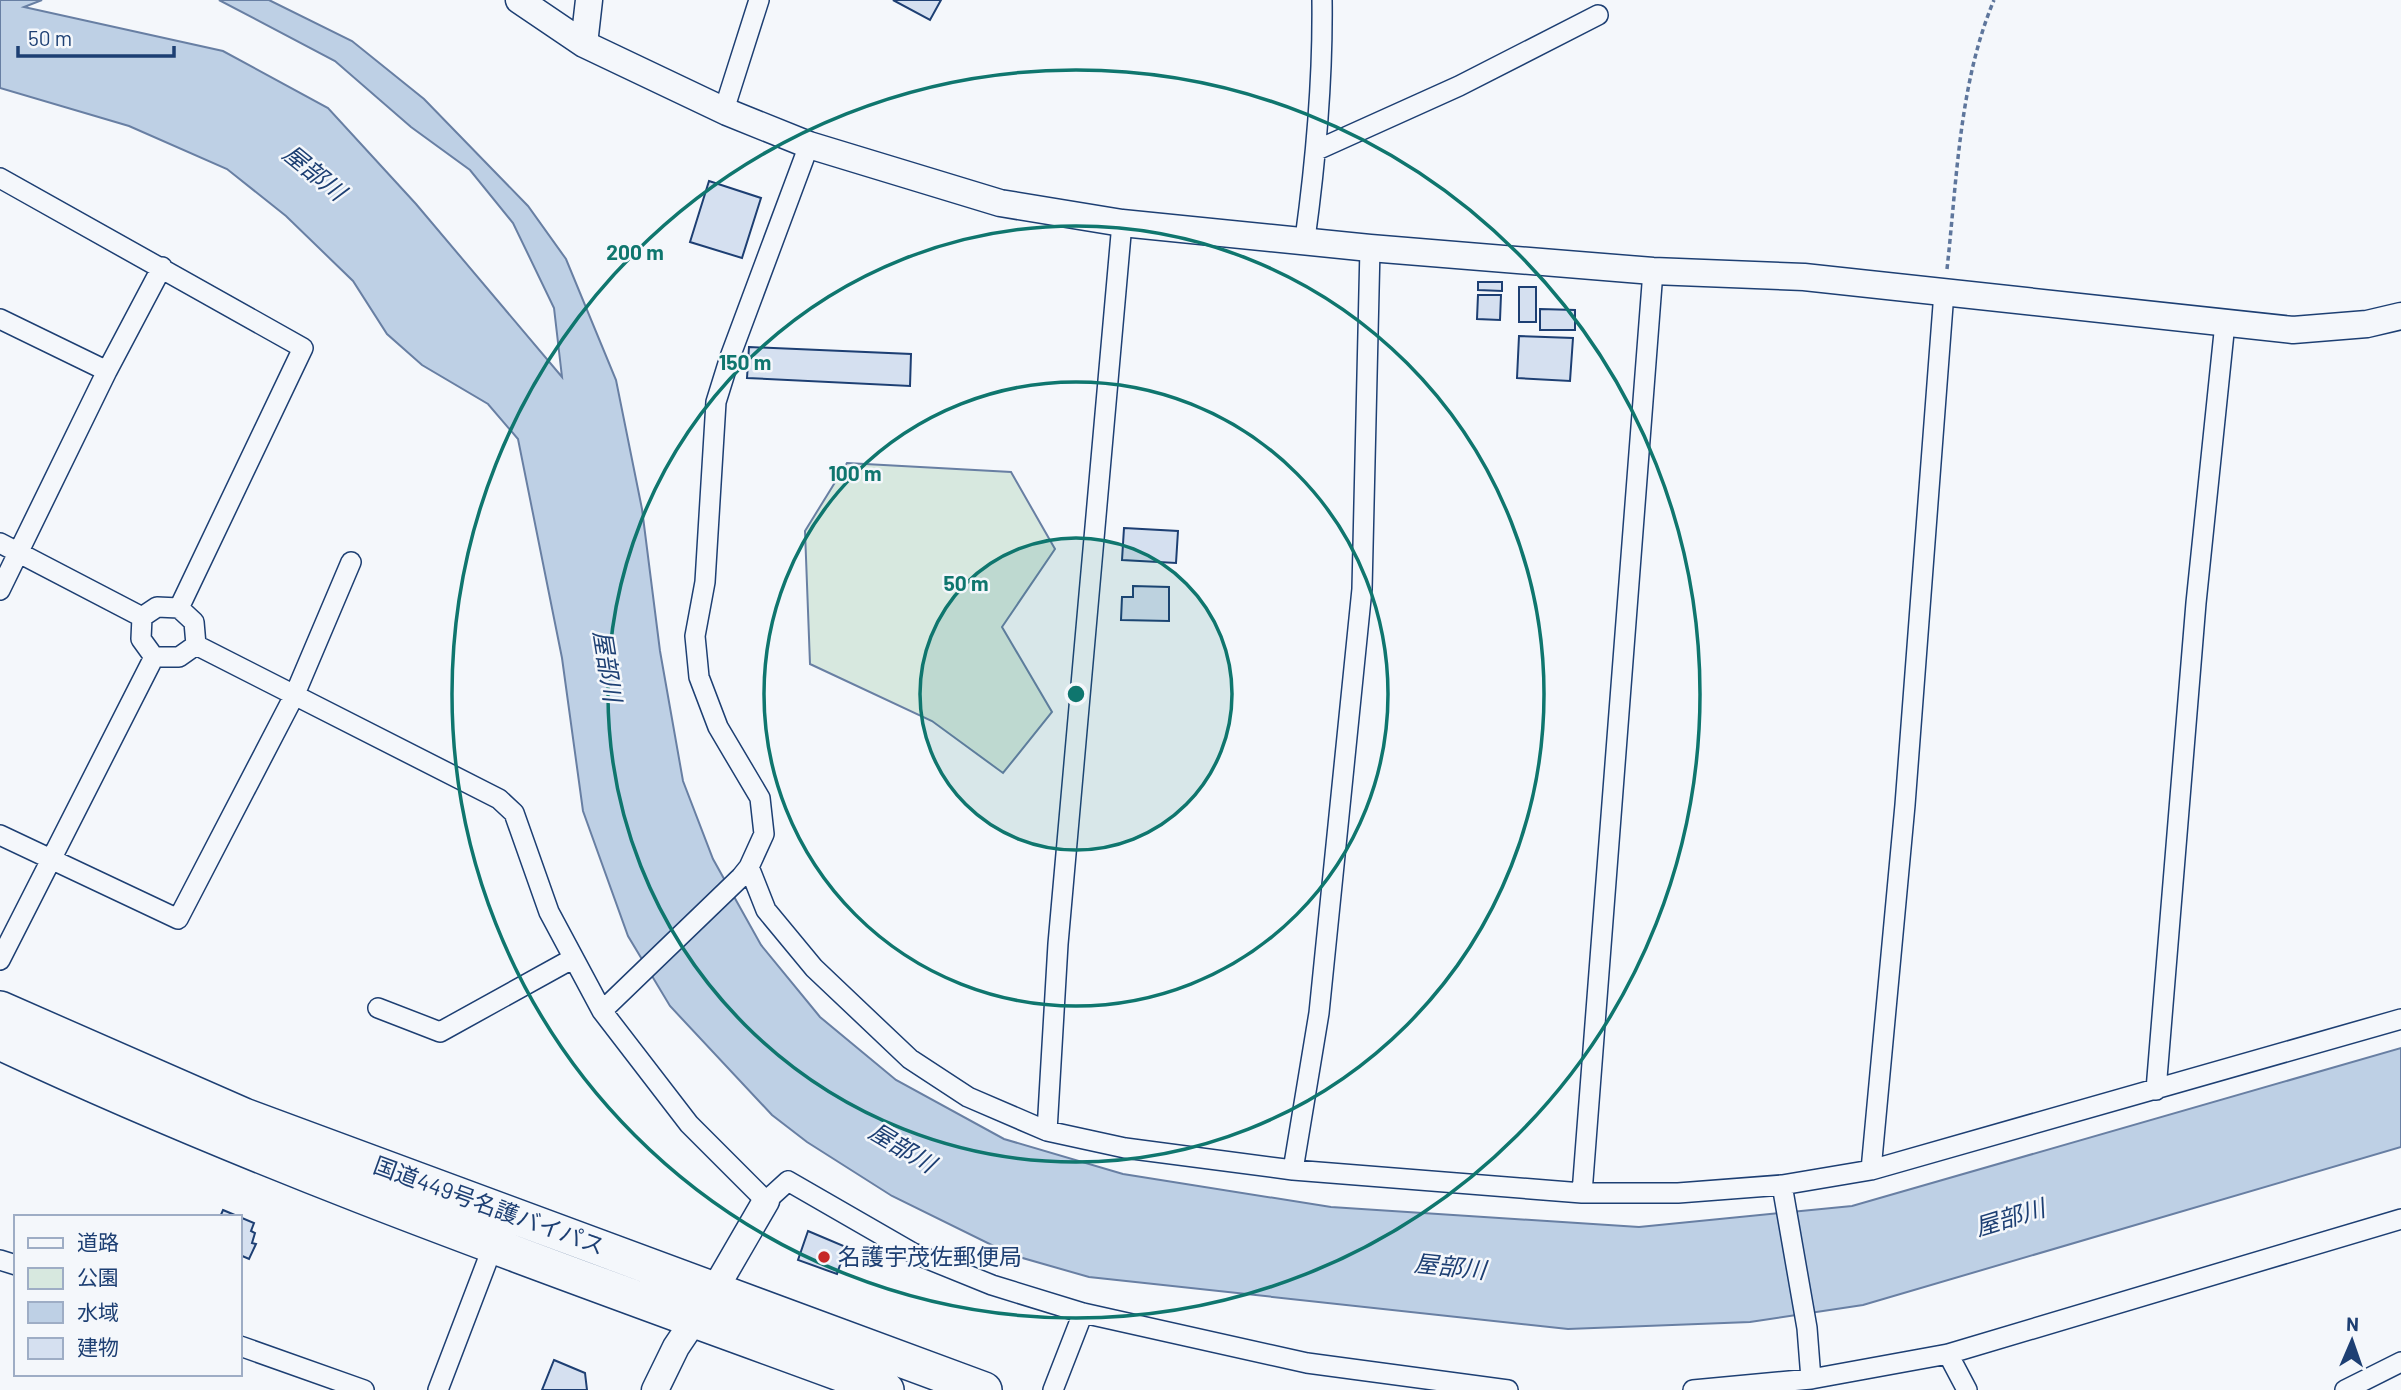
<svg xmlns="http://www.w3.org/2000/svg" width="2401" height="1390" font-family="Barlow,'Noto Sans JP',sans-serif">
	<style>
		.green { fill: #d7e8df; stroke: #687fa3; stroke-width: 2 }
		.water { fill: #bed0e5; stroke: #687fa3; stroke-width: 2 }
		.building { fill: #d5e0f0; stroke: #1d3f73; stroke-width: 2 }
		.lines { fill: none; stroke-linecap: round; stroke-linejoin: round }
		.street-casing { stroke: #1d3f73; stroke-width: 22 }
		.secondary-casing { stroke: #1d3f73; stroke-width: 29 }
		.highway-casing { stroke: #1d3f73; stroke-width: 38 }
		.path { stroke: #5e769c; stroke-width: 3.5; stroke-dasharray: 5 3.5; stroke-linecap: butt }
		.street { stroke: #f4f7fb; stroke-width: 19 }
		.secondary { stroke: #f4f7fb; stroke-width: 26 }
		.highway { stroke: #f4f7fb; stroke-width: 35 }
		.ring { fill: none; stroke: #0f766e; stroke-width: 3.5 }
		.poi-dot { fill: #c62828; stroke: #f4f7fb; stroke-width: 2.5 }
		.labels { text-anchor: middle; stroke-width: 5; stroke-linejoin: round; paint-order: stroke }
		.street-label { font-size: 23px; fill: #1d3f73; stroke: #f4f7fb }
		.poi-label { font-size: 23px; fill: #1d3f73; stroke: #f4f7fb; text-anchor: start }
		.water-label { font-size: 24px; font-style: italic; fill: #1d3f73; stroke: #f4f7fb }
		.centre { fill: #0f766e; stroke: #f4f7fb; stroke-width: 3.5 }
		.ring-label { font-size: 21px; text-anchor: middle; font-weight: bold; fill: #0f766e; stroke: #f4f7fb; stroke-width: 5; stroke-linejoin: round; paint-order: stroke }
	</style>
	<rect width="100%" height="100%" fill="#f4f7fb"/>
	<path class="green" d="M847,463L1011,472L1055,549L1002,627L1052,712L1003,773L932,721L810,664L805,531Z"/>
	<path class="water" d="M0,0H42L24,7L223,51L328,108L416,204L562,377L554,308L513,223L470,170L411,127L335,61L219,0H269L352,41L424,99L528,206L566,259L616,380L642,509L660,651L683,781L713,859L761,945L820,1017L896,1080L1004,1139L1123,1174L1331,1207L1639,1227L1852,1206L2401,1048V1147L1863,1305L1750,1322L1568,1329L1089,1277L1012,1255L892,1196L807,1142L772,1115L670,1006L628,936L583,811L562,658L518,439L488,404L422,365L387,334L353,281L286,216L227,169L129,126L0,88Z"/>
	<path class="building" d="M893,0H941L930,20Z
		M709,181L761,198L742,258L690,242Z
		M1478,282H1502V291L1478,290Z
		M1519,287H1536V322H1519Z
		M1478,295H1501L1500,320L1477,319Z
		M1540,309L1575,310V330H1540Z
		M1519,336L1573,338L1570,381L1517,378Z
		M749,347L911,354L910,386L747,378Z
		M1124,528L1178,531L1176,563L1122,560Z
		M1133,586L1169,587V621L1121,620L1122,597H1133Z
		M223,1210L254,1223L251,1231L255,1233L252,1243L256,1244L249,1259L240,1255V1217H220Z
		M808,1231L846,1247L837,1274L798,1260Z
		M554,1360L585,1373L587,1390H542Z"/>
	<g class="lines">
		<g class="street-casing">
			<path id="street" d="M724,110L759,0
				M1317,150L1459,86L1598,15
				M0,178L303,348L179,608
				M1305,239C1316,159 1323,81 1322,0
				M0,319L107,371
				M0,543L142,617
				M0,590L107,371L162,267
				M157,607L179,608L194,622L196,645L179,657H154L141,639L142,617Z
				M196,645L499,799L514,813L549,912L602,1011L689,1124L766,1201L788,1181L913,1253L992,1285L1083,1313L1307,1363L1508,1390
				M0,835L178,919L295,694L351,562
				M749,867L766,910L814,968L910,1059L968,1097L1047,1131L1125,1148L1293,1170L1582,1193H1678L1782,1185L1871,1170L2401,1019
				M0,960L154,657
				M378,1008L440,1032L572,959
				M602,1011L741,877L749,867L764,834L760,798L718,727L699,677L695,636L705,582L716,402L730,357L809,145
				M2156,1090L2196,603L2225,323
				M1047,1131L1058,944L1122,223
				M1293,1170L1319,1013L1362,589L1370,248
				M1871,1170L1905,805L1944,292
				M1782,1185L1807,1328L1811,1379
				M1582,1193L1653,271
				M0,1260L16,1265
				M240,1346L364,1390
				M1948,1354L1967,1390
				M438,1390L493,1246
				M1053,1390L1083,1313
				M1693,1390L1811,1379L1948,1354L2401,1219
				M2345,1390L2401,1362"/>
		</g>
		<g class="secondary-casing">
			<path id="secondary" d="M519,0L584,44L727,112L809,145L1000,203L1122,223L1370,248L1653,271L1804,277L2293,330L2367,324L2401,316
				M584,44L589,0
				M655,1390L676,1347L715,1289L766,1201"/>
		</g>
		<g class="highway-casing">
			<path id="highway" d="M0,1009L244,1116L984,1390
				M0,1042C288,1177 588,1280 886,1390"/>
		</g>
		<path class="path" d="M1947,269C1957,180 1959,83 1994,0"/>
		<use href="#street" class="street"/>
		<use href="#secondary" class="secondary"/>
		<use href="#highway" class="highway"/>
	</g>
	<circle cx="1076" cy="694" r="156" fill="#0f766e" fill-opacity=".12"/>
	<g class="ring">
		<circle cx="1076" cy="694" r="156"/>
		<circle cx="1076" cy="694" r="312"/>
		<circle cx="1076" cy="694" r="468"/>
		<circle cx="1076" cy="694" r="624"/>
	</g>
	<circle class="poi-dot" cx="824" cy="1257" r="7"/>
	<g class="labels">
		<g class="street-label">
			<text transform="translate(489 1206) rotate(20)" y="8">国道449号名護バイパス</text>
		</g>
		<g class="poi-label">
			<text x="838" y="1265">名護宇茂佐郵便局</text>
		</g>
		<g class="water-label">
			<text transform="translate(314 173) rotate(39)" y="8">屋部川</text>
			<text transform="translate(607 666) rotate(81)" y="8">屋部川</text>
			<text transform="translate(902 1148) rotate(31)" y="8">屋部川</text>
			<text transform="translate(2010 1218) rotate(-17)" y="8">屋部川</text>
			<text transform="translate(1450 1267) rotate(6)" y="8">屋部川</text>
		</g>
	</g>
	<circle cx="1076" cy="694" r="10" class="centre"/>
	<g class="ring-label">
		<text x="635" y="260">200 m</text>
		<text x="745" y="370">150 m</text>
		<text x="855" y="481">100 m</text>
		<text x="966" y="591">50 m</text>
	</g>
	<rect x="14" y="1215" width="228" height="161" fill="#f4f7fb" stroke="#9eadc5" stroke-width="2"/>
	<rect x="28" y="1238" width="35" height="10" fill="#f4f7fb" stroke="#9eadc5" stroke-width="2"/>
	<text x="77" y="1250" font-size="21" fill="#1d3f73">道路</text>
	<rect x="28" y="1268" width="35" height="21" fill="#d7e8df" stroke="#9eadc5" stroke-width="2"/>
	<text x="77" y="1285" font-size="21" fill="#1d3f73">公園</text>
	<rect x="28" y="1302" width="35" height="21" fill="#bed0e5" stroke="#9eadc5" stroke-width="2"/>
	<text x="77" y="1320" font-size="21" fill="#1d3f73">水域</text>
	<rect x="28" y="1338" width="35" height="21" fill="#d5e0f0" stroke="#9eadc5" stroke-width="2"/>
	<text x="77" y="1355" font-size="21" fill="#1d3f73">建物</text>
	<g transform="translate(2352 1341) rotate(2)" stroke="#f4f7fb" stroke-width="5" paint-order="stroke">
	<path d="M0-5L12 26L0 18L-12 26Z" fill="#1d3f73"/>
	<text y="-10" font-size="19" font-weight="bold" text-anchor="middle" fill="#1d3f73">N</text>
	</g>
	<path d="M18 46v10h156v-10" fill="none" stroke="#1d3f73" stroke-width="3.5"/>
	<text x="28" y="46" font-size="21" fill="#1d3f73" stroke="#f4f7fb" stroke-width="5" paint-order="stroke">50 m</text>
</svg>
